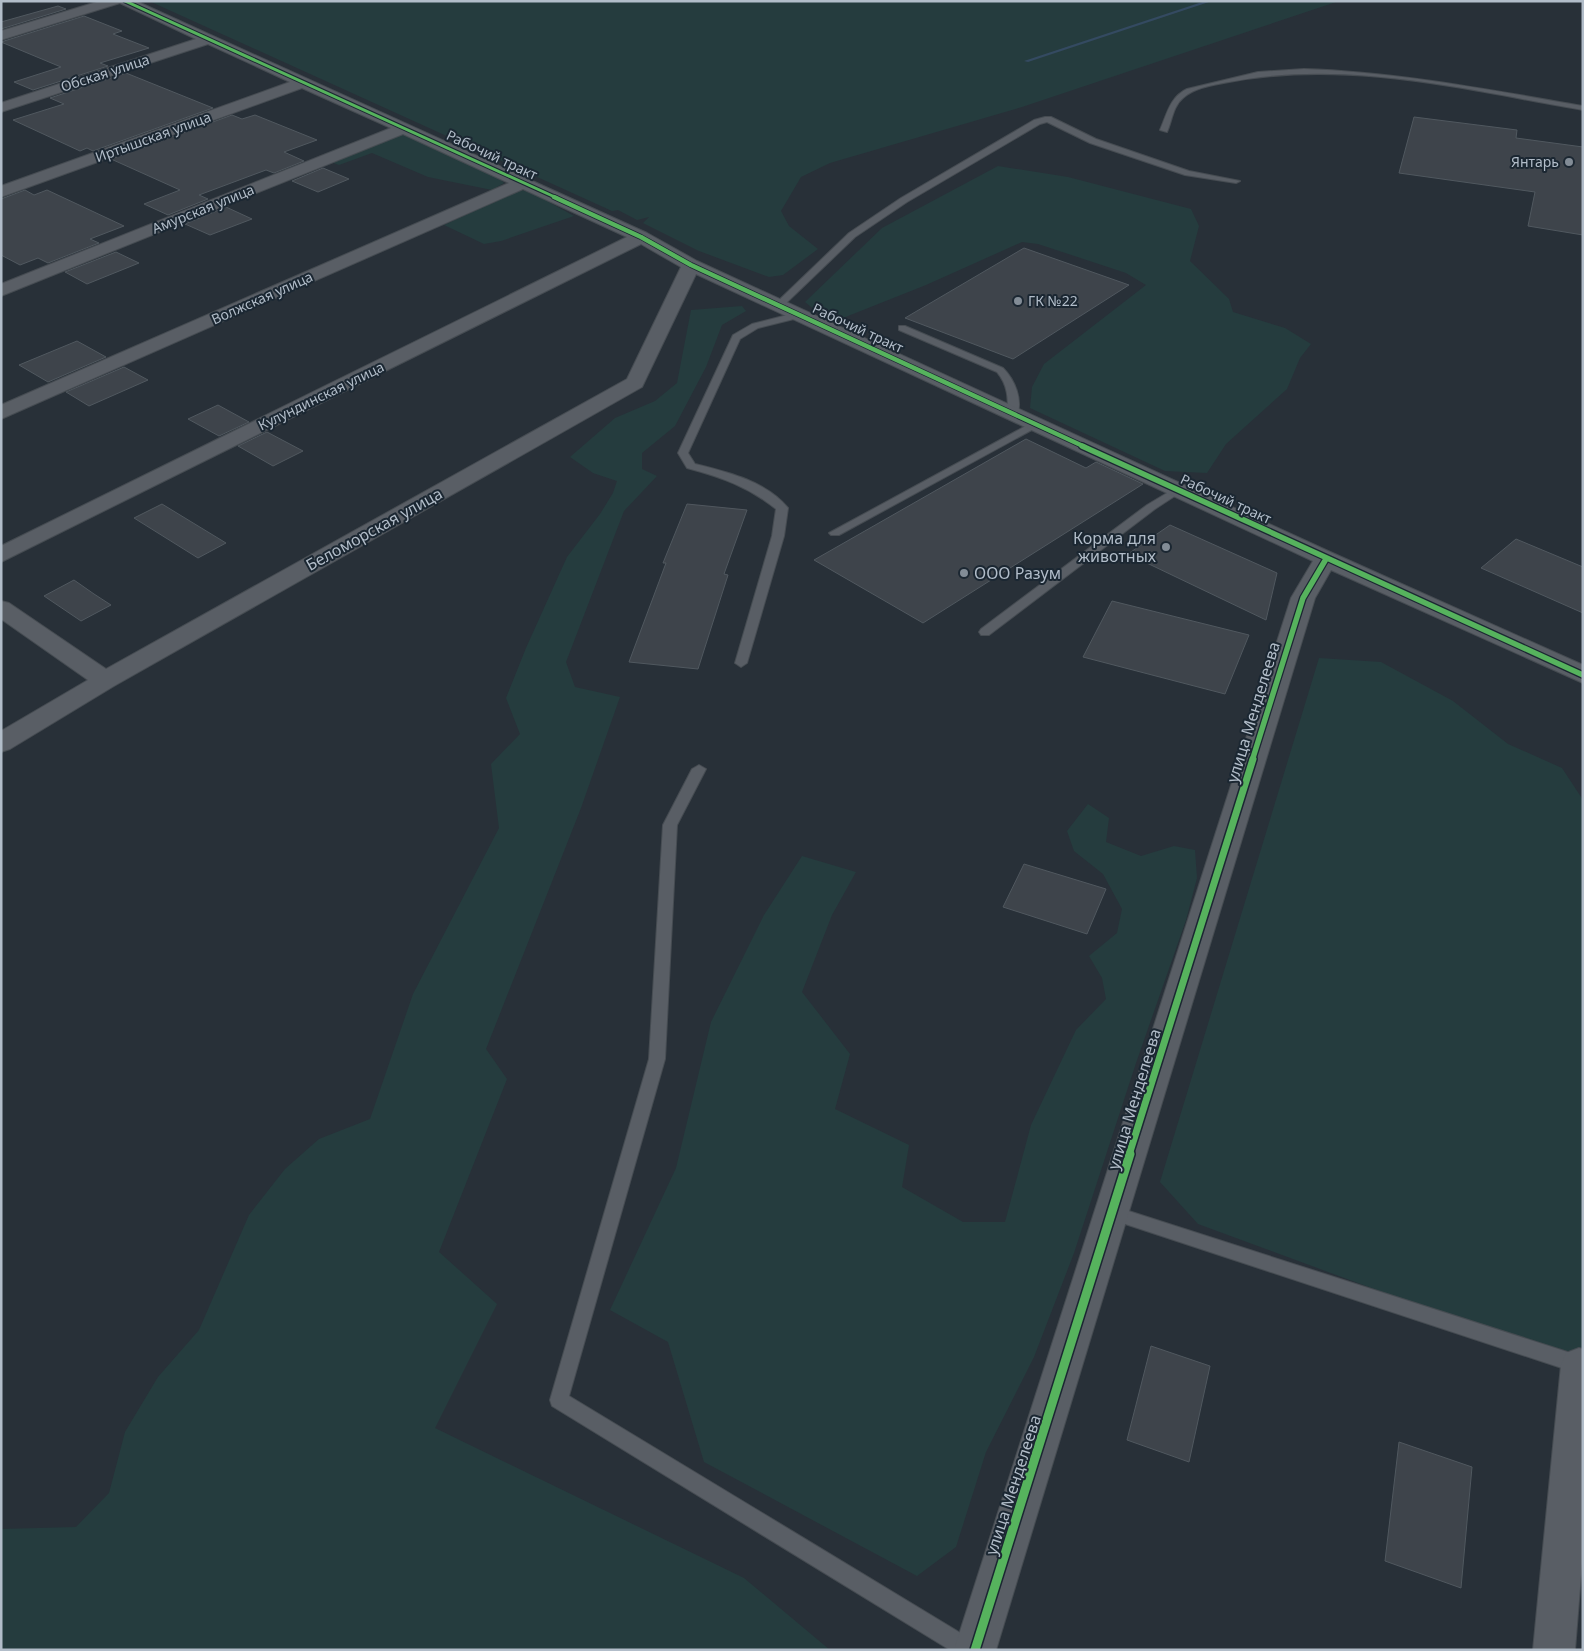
<svg xmlns="http://www.w3.org/2000/svg" width="1584" height="1651" font-family="'Noto Sans',sans-serif">
	<style>
		.green { fill: #253c3e }
		.lines { fill: none; stroke-linecap: round; stroke-linejoin: round }
		.stream { fill: #344a61; fill-rule: evenodd }
		.building { fill: #3e444b; stroke: #50585f }
		.lane-casing { stroke: #464c52; stroke-width: 2 }
		.street-casing { stroke: #464c52; stroke-width: 2 }
		.lane { fill: #595e65; fill-rule: evenodd }
		.street { fill: #595e65; fill-rule: evenodd }
		.cycleway-far4-casing { stroke: #1b2732; stroke-width: 5 }
		.cycleway-far3-casing { stroke: #1b2732; stroke-width: 6 }
		.cycleway-far2-casing { stroke: #1b2732; stroke-width: 8 }
		.cycleway-far1-casing { stroke: #1b2732; stroke-width: 10 }
		.cycleway-casing { stroke: #1b2732; stroke-width: 12 }
		.cycleway-far4 { stroke: #56b35d; stroke-width: 3 }
		.cycleway-far3 { stroke: #56b35d; stroke-width: 4.5 }
		.cycleway-far2 { stroke: #56b35d; stroke-width: 5.5 }
		.cycleway-far1 { stroke: #56b35d; stroke-width: 7 }
		.cycleway { stroke: #56b35d; stroke-width: 9 }
		.poi-dot { fill: #828c96; stroke: #1b2732; stroke-width: 2 }
		.labels { text-anchor: middle; stroke-width: 4; stroke-linejoin: round; paint-order: stroke }
		.far-street-label { font-size: 14px; fill: #b2bdc9; stroke: #1b2732 }
		.far-poi-label { font-size: 14px; fill: #b2bdc9; stroke: #1b2732; text-anchor: end }
		.street-label { font-size: 16px; fill: #b2bdc9; stroke: #1b2732 }
		.poi-label { font-size: 16px; fill: #b2bdc9; stroke: #1b2732; text-anchor: end }
	</style>
	<rect width="100%" height="100%" fill="#283038"/>
	<path class="green" d="M149,1H1339L1022,107L830,163L801,177L781,211L789,226L818,249L783,275L769,277L699,251L643,223L649,217L637,220L618,210L612,211Z
		M401,134H406L499,178L504,183L492,190L428,177L372,153L339,165L331,162Z
		M998,166L1068,177L1191,209L1199,226L1190,261L1229,299L1233,312L1285,328L1311,344L1300,358L1287,389L1226,444L1207,473L1165,471L1030,408L1032,387L1044,364L1146,285L1126,273L1038,244L1022,242L926,285L838,320H827L805,302L882,228Z
		M519,190L531,192L574,216L501,241L484,244L444,225Z
		M742,306L746,311L722,325L706,367L675,426L642,453V469L657,476L624,511L566,662L575,687L620,697L581,808L486,1049L507,1079L439,1252L497,1304L435,1428L744,1578L830,1650H1V1529L76,1527L109,1493L125,1432L158,1377L199,1330L249,1215L285,1169L319,1139L370,1119L413,994L499,828L491,764L520,734L506,698L526,648L567,557L600,514L613,493L617,481L593,473L570,457L615,418L655,401L677,383L691,310Z
		M1319,658L1381,662L1453,701L1508,744L1562,768L1583,800V1366L1198,1224L1160,1182Z
		M1088,804L1109,818L1106,842L1141,856L1174,846L1195,850L1197,878L1186,920L1136,1063L1074,1253L1034,1357L986,1452L956,1547L917,1576L704,1462L668,1342L610,1310L676,1168L711,1022L764,915L802,856L856,872L832,915L802,992L850,1054L835,1109L909,1145L902,1187L963,1222H1005L1031,1125L1076,1030L1106,999L1102,978L1089,956L1117,933L1122,909L1103,874L1074,851L1067,831Z"/>
	<g class="lines">
		<path class="stream" d="M1205,1H1212L1028,62L1024,61Z"/>
	</g>
	<path class="building" d="M58,6L66,9L1,29V22Z
		M84,16L122,31L113,34L149,48L100,63L108,66L33,90L14,82L61,67L1,42Z
		M126,73L213,108L93,151L87,148L80,151L13,120L64,104L50,98Z
		M232,115L242,119L255,115L317,140L284,152L304,161L274,173L266,170L199,195L208,199L168,215L144,204L180,190L111,159Z
		M1414,117L1517,130L1516,138L1583,147V235L1528,226L1535,192L1399,173Z
		M323,168L349,179L318,192L292,181Z
		M25,190L34,195L47,190L124,226L90,239L99,243L48,263L38,258L20,265L1,255V199Z
		M226,207L252,219L210,235L185,224Z
		M1024,248L1129,285L1013,359L905,318Z
		M116,252L139,263L87,284L65,272Z
		M77,341L106,357L48,382L19,365Z
		M124,367L148,380L89,406L66,392Z
		M218,405L249,422L219,436L188,419Z
		M267,432L303,451L273,466L238,446Z
		M1026,439L1086,468L1096,462L1143,484L923,623L814,560Z
		M162,504L226,543L198,558L134,518Z
		M687,504L747,510L724,574L728,575L698,669L629,662L666,563H663Z
		M1170,525L1277,573L1266,620L1128,554Z
		M1516,539L1583,567V613L1481,568Z
		M74,580L94,594L111,605L81,621L44,596Z
		M1112,601L1249,635L1225,694L1083,657Z
		M1024,864L1106,889L1087,934L1003,907Z
		M1151,1346L1210,1366L1189,1462L1127,1440Z
		M1399,1442L1472,1467L1461,1588L1385,1561Z"/>
	<g class="lines">
		<g class="lane-casing">
			<path id="lane" d="M1304,69C1398,72 1490,90 1583,106V110C1467,90 1347,59 1229,82C1214,85 1195,87 1183,98C1173,106 1172,121 1167,132L1160,130C1167,114 1170,97 1187,89L1258,72Z
				M1045,117H1051L1096,139L1189,171L1240,181L1236,183L1185,175L1090,143L1047,122L1040,124L907,202L855,237L782,307H776V303L849,233L901,198L1034,120Z
				M799,312L804,315L802,317L758,328L740,339L688,453L695,464C727,472 766,481 788,508L784,536L747,663L741,667L735,663L772,536L776,509C749,487 721,477 687,468L678,453L733,335L752,324Z
				M899,326H905L1003,368C1015,380 1023,400 1017,416H1009L1008,414C1008,398 1008,385 997,372L899,330Z
				M1035,421L1039,422V426L839,535H831L829,533Z
				M1177,487L1181,488V492L1155,509L989,635H981L979,632L981,629L1147,505Z
				M699,765L706,769L677,825L665,1059L569,1396L977,1643L980,1650H950L552,1406L550,1400L649,1059L663,825L692,769Z
				M1113,1206L1580,1356L1583,1357V1373L1580,1374L1107,1218L1104,1213L1107,1208Z"/>
		</g>
		<g class="street-casing">
			<path id="street" d="M100,1H136L647,233L697,261L1328,551L1583,665V683L1331,570L1315,598L996,1650H954L1291,598L1313,561L696,274L642,387L114,686L10,749L1,752V731L88,680L1,619V601L9,603L106,669L627,379L681,267L641,244L1,562V546L627,237L523,189L1,419V405L509,183L403,134L1,296V284L391,128L302,88L1,197V186L290,82L208,44L1,112V103L196,39L120,3L1,40V31Z
				M1579,1348L1583,1349V1550L1575,1650H1533L1561,1365L1566,1353Z"/>
		</g>
		<use href="#lane" class="lane"/>
		<use href="#street" class="street"/>
		<g class="cycleway-far4-casing">
			<path id="cycleway-far4" d="M125,1L557,198"/>
		</g>
		<g class="cycleway-far3-casing">
			<path id="cycleway-far3" d="M554,197L641,237L691,265L1085,447"/>
		</g>
		<g class="cycleway-far2-casing">
			<path id="cycleway-far2" d="M1082,446L1583,675
				M1252,761L1303,598L1326,559"/>
		</g>
		<g class="cycleway-far1-casing">
			<path id="cycleway-far1" d="M1129,1155L1253,759"/>
		</g>
		<g class="cycleway-casing">
			<path id="cycleway" d="M975,1650L1130,1154"/>
		</g>
		<use href="#cycleway-far4" class="cycleway-far4"/>
		<use href="#cycleway-far3" class="cycleway-far3"/>
		<use href="#cycleway-far2" class="cycleway-far2"/>
		<use href="#cycleway-far1" class="cycleway-far1"/>
		<use href="#cycleway" class="cycleway"/>
	</g>
	<g class="poi-dot">
		<circle cx="1569" cy="162" r="5"/>
		<circle cx="1018" cy="301" r="5"/>
		<circle cx="1166" cy="547" r="5"/>
		<circle cx="964" cy="573" r="5"/>
	</g>
	<g class="labels">
		<g class="far-street-label">
			<text transform="translate(105 73) rotate(-18)" y="5">Обская улица</text>
			<text transform="translate(153 137) rotate(-20)" y="5">Иртышская улица</text>
			<text transform="translate(492 155) rotate(25)" y="5">Рабочий тракт</text>
			<text transform="translate(203 209) rotate(-22)" y="5">Амурская улица</text>
			<text transform="translate(262 298) rotate(-24)" y="5">Волжская улица</text>
			<text transform="translate(858 328) rotate(25)" y="5">Рабочий тракт</text>
			<text transform="translate(321 396) rotate(-26)" y="5">Кулундинская улица</text>
			<text transform="translate(1226 499) rotate(25)" y="5">Рабочий тракт</text>
		</g>
		<g class="far-poi-label">
			<text x="1559" y="167">Янтарь</text>
			<text x="1028" y="306" text-anchor="start">ГК №22</text>
		</g>
		<g class="street-label">
			<text transform="translate(374 529) rotate(-29)" y="6">Беломорская улица</text>
			<text transform="translate(1253 712) rotate(-73)" y="6">улица Менделеева</text>
			<text transform="translate(1134 1099) rotate(-73)" y="6">улица Менделеева</text>
			<text transform="translate(1013 1485) rotate(-72)" y="6">улица Менделеева</text>
		</g>
		<g class="poi-label">
			<text x="1156" y="544">Корма для<tspan x="1156" dy="18">животных</tspan></text>
			<text x="974" y="579" text-anchor="start">ООО Разум</text>
		</g>
	</g>
	<rect width="1584" height="1651" fill="none" stroke="#b2bdc9" stroke-width="5"/>
</svg>
